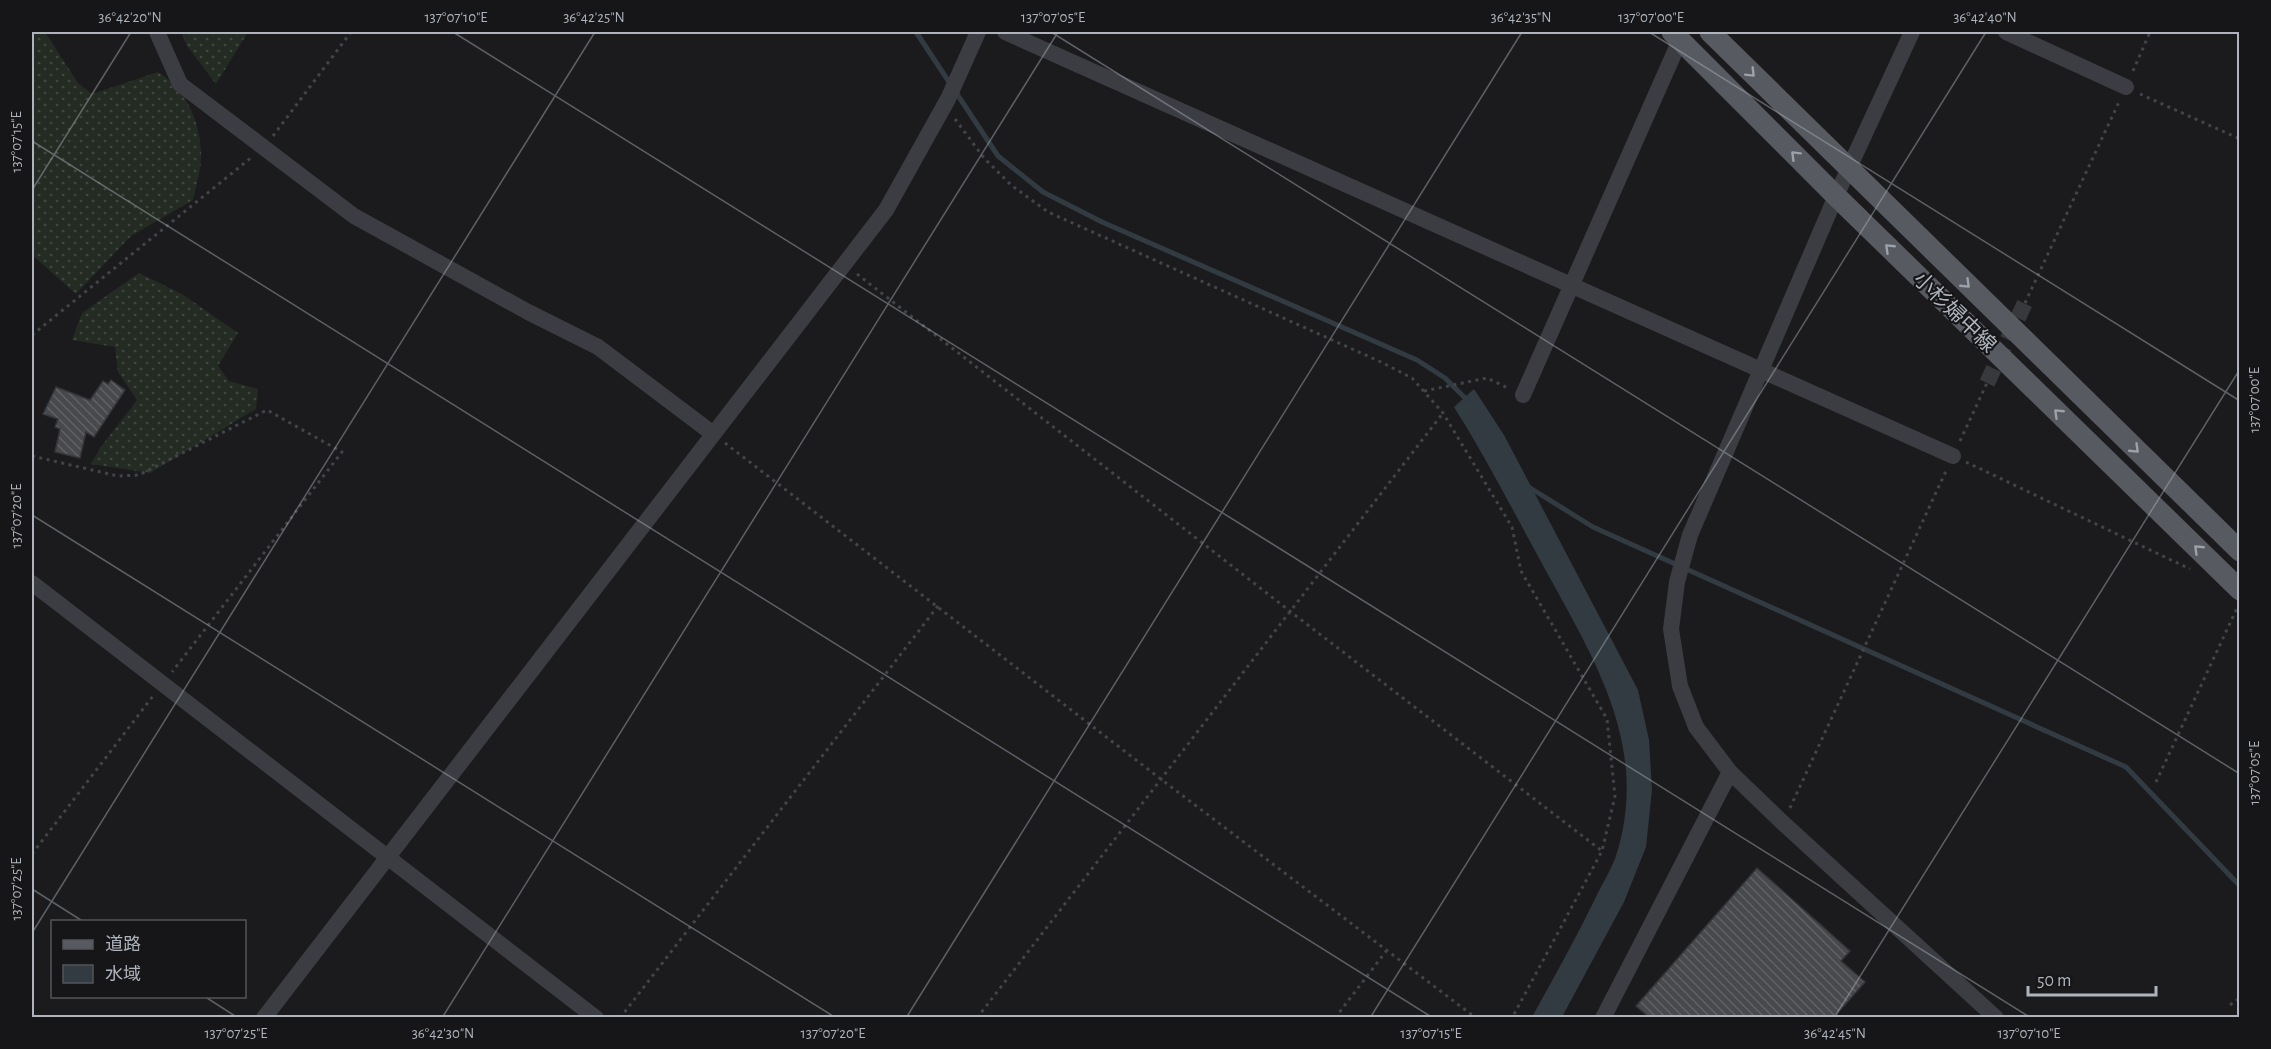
<svg xmlns="http://www.w3.org/2000/svg" width="2271" height="1049" font-family="'Alegreya Sans','Noto Sans JP',sans-serif">
	<style>
		.grass { fill: url(#grass-dots) }
		.water { fill: #313b41 }
		.lines { fill: none; stroke-linecap: round; stroke-linejoin: round }
		.stream { stroke: #313b41; stroke-width: 5 }
		.building { fill: url(#building-back-hatch); stroke: #353539; stroke-width: 1.5 }
		.minor-tunnel { stroke: #38393d; stroke-width: 16; stroke-dasharray: 16 8; stroke-linecap: butt }
		.path { stroke: #424449; stroke-width: 3; stroke-dasharray: 3 4.5; stroke-linecap: butt }
		.minor { stroke: #3c3d42; stroke-width: 16 }
		.major { stroke: #585a61; stroke-width: 21 }
		.oneway { stroke: #9da1aa }
		.ticks { fill: none; stroke: #aeb3bc; stroke-width: 1.5; stroke-opacity: 0.45 }
		.labels { text-anchor: middle; stroke-width: 4.5; stroke-linejoin: round; paint-order: stroke }
		.street-label { font-size: 21px; fill: #aeb3bc; stroke: #161618 }
		.neatline { fill: none; stroke: #aeb3bc; stroke-width: 2 }
		.ticks-label { font-size: 15px; text-anchor: middle; fill: #aeb3bc }
	</style>
	<defs>
		<pattern id="grass-dots" width="8" height="8" patternUnits="userSpaceOnUse" patternTransform="scale(1.5)"><rect width="8" height="8" fill="#232b23"/><path d="M2 2h.1M6 6h.1" fill="none" stroke="#404741" stroke-width="1.8" stroke-linecap="round"/></pattern>
		<pattern id="building-back-hatch" width="6" height="6" patternUnits="userSpaceOnUse" patternTransform="scale(1.5)"><rect width="6" height="6" fill="#48494d"/><path d="M-1 5l2 2M0 0l6 6M5-1l2 2" fill="none" stroke="#606165"/></pattern>
	</defs>
	<rect width="100%" height="100%" fill="#1b1b1d"/>
	<path class="grass" d="M32,32H45L78,83L92,94L158,72C186,90 200,120 201,153C202,168 196,185 193,200L131,236L76,294L32,255Z
		M181,32H248L216,84L187,46Z
		M139,273L182,294L238,333L218,366L229,381L258,389L256,409L150,473L91,464L100,448L137,400L118,372L115,347L72,340L82,313Z"/>
	<path class="water" d="M1474,389L1504,435L1638,690L1649,740L1652,790L1646,847L1624,902L1562,1017H1532C1554,977 1576,938 1596,897C1602,884 1611,870 1616,856C1652,743 1590,653 1539,558C1511,507 1485,456 1454,407Z"/>
	<g class="lines">
		<path class="stream" d="M916,32L998,156L1043,192L1102,222L1417,360L1445,378L1468,401
			M1527,486L1593,527L2126,767L2240,886"/>
	</g>
	<path class="building" d="M111,380L125,390L94,437L86,432L80,458L55,452L60,429L55,427L58,419L43,414L56,387L90,400L103,381L108,384Z
		M1757,868L1850,951L1841,961L1865,982L1834,1017H1649L1636,1006Z"/>
	<g class="lines">
		<path class="minor-tunnel" d="M1987,383L2025,303"/>
		<path class="path" d="M2133,71L2150,32
			M2140,94L2240,139
			M955,119L984,158L1011,185L1048,212L1381,362L1412,378L1443,413L1512,527L1521,571L1607,719L1615,796L1602,851L1512,1018
			M273,136L351,32
			M857,274L1291,612L1602,851
			M2025,303L2119,102
			M32,335L252,157
			M1424,391L1487,378L1508,388
			M1960,441L1987,383
			M725,443L1162,780L1476,1018
			M32,456L118,476L139,475L267,410L342,452L172,672
			M1966,462L2190,569
			M2156,782L2238,606
			M1790,808L1946,471
			M32,854L153,696
			M2230,1005L2240,998
			M620,1018L938,606
			M977,1018L1443,413
			M1335,1018L1387,950"/>
		<path class="minor" d="M157,32L180,84L354,216L528,312L598,347L712,433
			M1005,32L1953,456
			M1912,32L1836,196L1690,535L1677,582L1671,629L1680,686L1696,727L1730,772L1783,823L1996,1018
			M2006,32L2126,87
			M1523,395L1680,40
			M32,583L596,1018
			M264,1018L886,210L948,99L978,32
			M1603,1018L1730,772"/>
		<path class="major" d="M1672,32L1836,196L2240,590
			M1710,32L2240,551"/>
	</g>
	<defs><path id="oneway-chevron" d="M-2-3.5L2.5 0L-2 3.5" fill="none" stroke-width="1.6" stroke-linecap="round" stroke-linejoin="round" transform="scale(1.5)"/></defs>
	<g class="oneway">
		<use href="#oneway-chevron" transform="translate(1751 73) rotate(45)"/>
		<use href="#oneway-chevron" transform="translate(1795 155) rotate(-135)"/>
		<use href="#oneway-chevron" transform="translate(1889 248) rotate(-136)"/>
		<use href="#oneway-chevron" transform="translate(1966 284) rotate(44)"/>
		<use href="#oneway-chevron" transform="translate(2058 413) rotate(-136)"/>
		<use href="#oneway-chevron" transform="translate(2135 449) rotate(44)"/>
		<use href="#oneway-chevron" transform="translate(2198 549) rotate(-136)"/>
	</g>
	<path class="ticks" d="M453,32L2031,1018M1051,32L2240,774M1649,32L2240,401M32,141L1433,1018M32,190L131,32M32,515L836,1018M32,889L84,922M32,933L595,32M204,996L238,1018M442,1018L1058,32M906,1018L1522,32M1370,1018L1986,32M1834,1018L2240,369"/>
	<g class="labels">
		<g class="street-label">
			<text transform="translate(1955 312) rotate(44)" y="7">小杉婦中線</text>
		</g>
	</g>
	<rect width="2271" height="1049" fill="none" stroke="#161618" stroke-width="66"/>
	<rect x="51" y="920" width="195" height="78" fill="#161618" stroke="#53555a" stroke-width="1.5"/>
	<rect x="63" y="940" width="30" height="9" fill="#585a61" stroke="#53555a" stroke-width="1.5"/>
	<text x="105" y="950" font-size="18" fill="#aeb3bc">道路</text>
	<rect x="63" y="965" width="30" height="18" fill="#313b41" stroke="#53555a" stroke-width="1.5"/>
	<text x="105" y="980" font-size="18" fill="#aeb3bc">水域</text>
	<path d="M2028 986v9h128v-9" fill="none" stroke="#aeb3bc" stroke-width="3"/>
	<text x="2037" y="986" font-size="18" fill="#aeb3bc" stroke="#161618" stroke-width="4.5" paint-order="stroke">50 m</text>
	<rect x="33" y="33" width="2205" height="983" class="neatline"/>
	<g class="ticks-label">
		<text x="130" y="22">36°42'20"N</text>
		<text x="456" y="22">137°07'10"E</text>
		<text x="594" y="22">36°42'25"N</text>
		<text x="1053" y="22">137°07'05"E</text>
		<text x="1521" y="22">36°42'35"N</text>
		<text x="1651" y="22">137°07'00"E</text>
		<text x="1985" y="22">36°42'40"N</text>
		<text transform="translate(16 142) rotate(-90)" y="5">137°07'15"E</text>
		<text transform="translate(2254 400) rotate(-90)" y="5">137°07'00"E</text>
		<text transform="translate(16 516) rotate(-90)" y="5">137°07'20"E</text>
		<text transform="translate(2254 773) rotate(-90)" y="5">137°07'05"E</text>
		<text transform="translate(16 889) rotate(-90)" y="5">137°07'25"E</text>
		<text x="236" y="1038">137°07'25"E</text>
		<text x="443" y="1038">36°42'30"N</text>
		<text x="833" y="1038">137°07'20"E</text>
		<text x="1431" y="1038">137°07'15"E</text>
		<text x="1835" y="1038">36°42'45"N</text>
		<text x="2029" y="1038">137°07'10"E</text>
	</g>
</svg>
